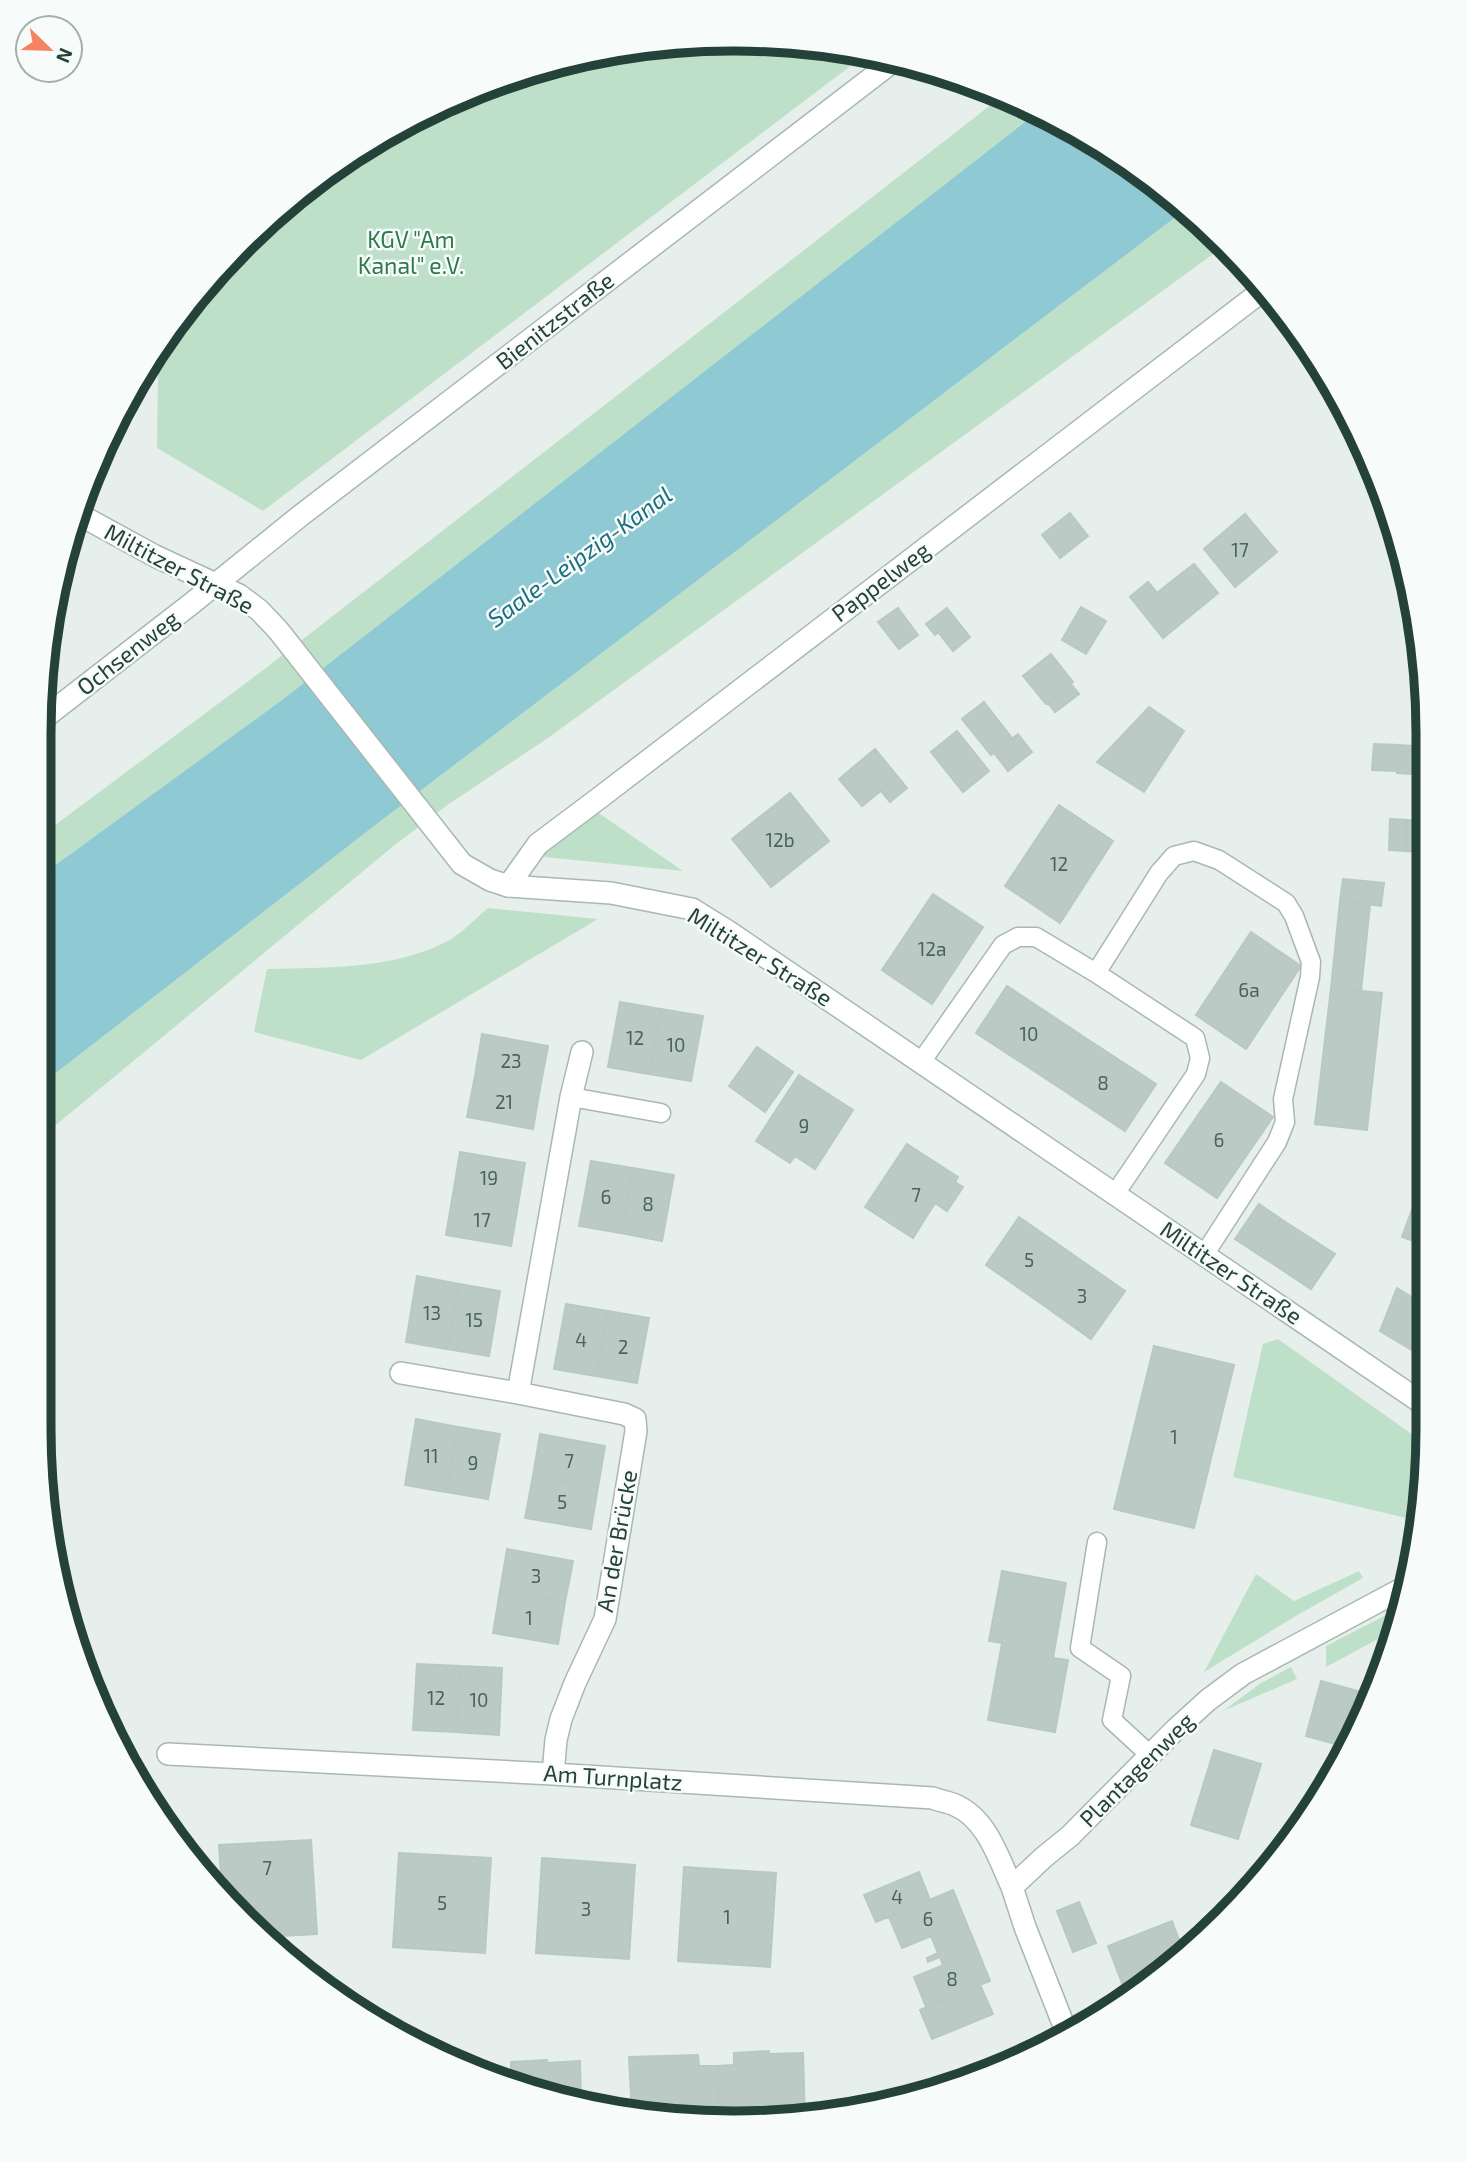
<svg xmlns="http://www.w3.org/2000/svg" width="1467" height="2162" font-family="'Exo 2',sans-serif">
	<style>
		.green { fill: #bfe0c8 }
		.water { fill: #8ec9d4 }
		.building { fill: #bbcac4; stroke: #b8c9c2; stroke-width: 2 }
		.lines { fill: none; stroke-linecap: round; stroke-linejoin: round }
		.service-casing { stroke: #a8b8b2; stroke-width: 21 }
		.minor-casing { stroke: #a8b8b2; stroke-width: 24 }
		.tertiary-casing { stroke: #a8b8b2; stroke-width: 24 }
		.service { stroke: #fff; stroke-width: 18 }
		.minor { stroke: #fff; stroke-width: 21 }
		.tertiary { stroke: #fff; stroke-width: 21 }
		.labels { text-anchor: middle; stroke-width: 5; stroke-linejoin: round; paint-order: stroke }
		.number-label { font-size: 19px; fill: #4a645c }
		.park-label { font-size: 23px; fill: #2d7a4b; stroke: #f7fbf9 }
		.street-label { font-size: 23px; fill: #24423a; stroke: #f7fbf9 }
		.water-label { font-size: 24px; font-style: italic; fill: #1c6f80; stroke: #f7fbf9 }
		.rim { fill: none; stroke: #24423a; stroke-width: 9 }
	</style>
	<rect width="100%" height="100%" fill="#e6efeb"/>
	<path class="green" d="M734,39L869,52L263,511L157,448L158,368L147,367L182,311L242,242L348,155L468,91L598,52Z
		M1005,94L1038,112L282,700L39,877V837L262,671Z
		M1185,210L1227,244L548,738L449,804L396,844L39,1139V1086L378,823Z
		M595,809L600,814L683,871L545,857L546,849Z
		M488,908L598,919L361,1060L254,1032L267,969C328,967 390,970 446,942C461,934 475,919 488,908Z
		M1278,1339L1427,1445L1419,1521L1233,1477L1263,1344Z
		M1359,1571L1363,1578L1294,1617L1204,1672L1256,1574L1294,1601Z
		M1390,1613L1389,1633L1326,1667V1646Z
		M1291,1667L1297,1679L1223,1711L1261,1683Z"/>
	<path class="water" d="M1038,112L1120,156L1185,210L378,823L39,1086V877L282,700Z"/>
	<path class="building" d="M1070,513L1088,536L1060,558L1042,535Z
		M1245,514L1277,552L1235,587L1204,549Z
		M1194,564L1218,593L1196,611L1172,581Z
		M1172,581L1196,611L1163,638L1130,597L1148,582L1157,593Z
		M1081,607L1106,621L1086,654L1062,640Z
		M898,608L918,635L899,649L878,622Z
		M947,608L970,637L953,651L938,632L935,635L926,624Z
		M1051,654L1073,682L1046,704L1023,676Z
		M1071,684L1079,694L1055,712L1048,703Z
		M984,702L1012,738L991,755L962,719Z
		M1149,707L1184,731L1144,792L1097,762Z
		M957,731L989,771L963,792L931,752Z
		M1018,734L1032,752L1008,771L994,753Z
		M1374,744L1398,745L1397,771L1372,770Z
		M1398,745L1428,747V775L1397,773Z
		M875,749L898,777L862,806L839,779Z
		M898,777L907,788L890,802L881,791Z
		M790,793L829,841L771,887L732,839Z
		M1059,805L1113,841L1060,923L1005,886Z
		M1390,819L1407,820L1406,851L1389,850Z
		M1407,820L1428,821V852L1406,851Z
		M1343,879L1384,883L1381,906L1340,901Z
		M933,894L983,927L932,1004L882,970Z
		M1340,901L1370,905L1361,991L1331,988Z
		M1251,932L1301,966L1246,1049L1196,1015Z
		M1007,986L1081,1035L1051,1082L976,1033Z
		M1331,988L1382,993L1367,1130L1315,1124Z
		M620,1002L661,1009L649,1074L608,1067Z
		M661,1009L703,1016L691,1081L649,1074Z
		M482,1034L548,1046L540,1088L475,1076Z
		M1081,1035L1156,1084L1125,1131L1051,1082Z
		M757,1047L793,1072L765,1112L729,1086Z
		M799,1075L853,1110L815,1169L795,1156L790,1163L756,1141Z
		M475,1076L540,1088L533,1129L467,1117Z
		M1221,1082L1273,1117L1217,1198L1165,1163Z
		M907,1144L958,1177L955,1182L963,1187L947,1211L935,1203L913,1238L865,1207Z
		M460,1152L525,1163L518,1205L453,1194Z
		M591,1161L633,1168L621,1233L579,1226Z
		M633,1168L674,1175L662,1241L621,1233Z
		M1421,1185L1428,1188V1246L1402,1237Z
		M453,1194L518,1205L511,1246L446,1235Z
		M1259,1204L1281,1219L1258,1254L1235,1239Z
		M1019,1217L1072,1254L1039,1302L986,1265Z
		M1281,1219L1335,1254L1311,1289L1258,1254Z
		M1072,1254L1125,1291L1091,1339L1039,1302Z
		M417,1276L459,1284L447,1349L406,1342Z
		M459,1284L500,1291L489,1356L447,1349Z
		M1397,1288L1428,1307V1353L1425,1358L1380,1331Z
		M566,1304L608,1311L596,1376L554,1369Z
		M608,1311L649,1318L637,1383L596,1376Z
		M1154,1346L1234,1365L1194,1528L1114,1509Z
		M416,1419L458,1427L446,1492L405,1485Z
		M458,1427L500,1434L488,1499L446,1492Z
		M540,1434L605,1446L598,1487L533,1476Z
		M533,1476L598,1487L591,1529L525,1518Z
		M507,1549L573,1561L565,1602L500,1591Z
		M1002,1571L1066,1583L1053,1658L1068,1660L1055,1732L988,1720L1002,1643L989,1641Z
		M500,1591L565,1602L558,1644L493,1633Z
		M417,1664L460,1666L456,1732L413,1730Z
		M460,1666L502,1668L499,1735L456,1732Z
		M1321,1681L1375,1696L1347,1747L1306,1736Z
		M1214,1750L1261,1764L1238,1839L1191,1825Z
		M311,1840L317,1934L263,1937L222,1890L219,1845Z
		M399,1853L491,1858L485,1953L393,1947Z
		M542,1858L635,1865L629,1959L536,1953Z
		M684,1867L776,1873L770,1967L678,1961Z
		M919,1872L930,1900L876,1922L864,1895Z
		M953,1890L966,1922L902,1948L889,1917Z
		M1079,1902L1096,1943L1073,1952L1057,1911Z
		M1172,1921L1184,1953L1128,1999L1108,1946Z
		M966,1922L978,1951L943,1965L940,1957L928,1962L927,1958L938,1953L931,1936Z
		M978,1951L990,1981L926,2007L914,1977Z
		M980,1985L993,2014L932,2039L920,2010Z
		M1018,2048L1022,2058L954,2081L951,2073Z
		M769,2051V2054L803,2053L805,2119L779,2122L736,2121V2118H719L717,2066L734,2065V2053Z
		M698,2055L699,2066H717L719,2118H643L632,2115L629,2057Z
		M547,2060L546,2063L580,2061L581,2101L493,2077V2074H511V2062Z
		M475,2063V2073L455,2064Z"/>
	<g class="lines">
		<g class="service-casing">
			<path id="service" d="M1096,973L1159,873L1174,856L1194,851L1219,860L1286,903L1294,916L1311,962L1310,977L1283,1099L1285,1122L1277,1142L1204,1255
				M921,1062L1003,945L1018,937H1036L1096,973L1195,1038L1200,1058L1196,1074L1115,1194
				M571,1097L661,1113
				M1097,1542L1080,1648L1121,1676L1112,1720L1150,1755"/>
		</g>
		<g class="minor-casing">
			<path id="minor" d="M40,721L191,604L300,516L895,60
				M508,886L538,844L598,799L1266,288
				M401,1373L518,1393L624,1414L635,1419L636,1431L605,1619L575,1683L561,1719L556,1740L553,1774
				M518,1393L571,1097L582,1052
				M168,1754L553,1774L933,1798C940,1801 948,1802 955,1805C987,1819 998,1857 1012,1887
				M1068,2036L1025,1927L1012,1887L1044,1857L1070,1836L1175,1730L1208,1700L1243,1674L1409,1585"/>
		</g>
		<g class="tertiary-casing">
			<path id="tertiary" d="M80,515L155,556L239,595L259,610L278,630L462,864L490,880L508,886L611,893L692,909L729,932L1428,1407"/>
		</g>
		<use href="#service" class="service"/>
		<use href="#minor" class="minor"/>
		<use href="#tertiary" class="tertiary"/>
	</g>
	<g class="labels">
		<g class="number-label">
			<text x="1240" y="557">17</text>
			<text x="780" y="847">12b</text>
			<text x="1059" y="871">12</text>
			<text x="932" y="956">12a</text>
			<text x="1249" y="997">6a</text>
			<text x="1029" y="1041">10</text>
			<text x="635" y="1045">12</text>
			<text x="676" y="1052">10</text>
			<text x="511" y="1068">23</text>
			<text x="1103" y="1090">8</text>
			<text x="504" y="1109">21</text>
			<text x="804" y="1133">9</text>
			<text x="1219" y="1147">6</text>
			<text x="489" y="1185">19</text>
			<text x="916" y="1202">7</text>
			<text x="606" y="1204">6</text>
			<text x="648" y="1211">8</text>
			<text x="482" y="1227">17</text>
			<text x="1029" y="1267">5</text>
			<text x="1082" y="1303">3</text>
			<text x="432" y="1320">13</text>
			<text x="474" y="1327">15</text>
			<text x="581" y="1347">4</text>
			<text x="623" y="1354">2</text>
			<text x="1174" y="1444">1</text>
			<text x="431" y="1463">11</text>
			<text x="569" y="1468">7</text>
			<text x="473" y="1470">9</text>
			<text x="562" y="1509">5</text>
			<text x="536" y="1583">3</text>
			<text x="529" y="1625">1</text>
			<text x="436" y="1705">12</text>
			<text x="479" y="1707">10</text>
			<text x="267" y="1875">7</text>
			<text x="897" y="1904">4</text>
			<text x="442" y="1910">5</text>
			<text x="586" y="1916">3</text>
			<text x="727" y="1924">1</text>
			<text x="928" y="1926">6</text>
			<text x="952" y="1986">8</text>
		</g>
		<g class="park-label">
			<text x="411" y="248">KGV "Am<tspan x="411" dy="26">Kanal" e.V.</tspan></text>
		</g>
		<g class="street-label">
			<text transform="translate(555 321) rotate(-38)" y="8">Bienitzstraße</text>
			<text transform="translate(179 569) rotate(28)" y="8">Miltitzer Straße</text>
			<text transform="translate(881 582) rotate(-37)" y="8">Pappelweg</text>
			<text transform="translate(128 653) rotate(-38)" y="8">Ochsenweg</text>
			<text transform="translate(760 957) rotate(32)" y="8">Miltitzer Straße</text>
			<text transform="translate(1231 1273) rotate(34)" y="8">Miltitzer Straße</text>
			<text transform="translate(617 1541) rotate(-80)" y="8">An der Brücke</text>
			<text transform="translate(1137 1770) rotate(-45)" y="8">Plantagenweg</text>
			<text transform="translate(613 1778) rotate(4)" y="8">Am Turnplatz</text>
		</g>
		<g class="water-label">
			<text transform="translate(580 557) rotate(-36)" y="8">Saale-Leipzig-Kanal</text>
		</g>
	</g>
	<path d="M0 0H1467V2162H0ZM733 51H734A682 682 0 0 1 1416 733V1429A682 682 0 0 1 734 2111H733A682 682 0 0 1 51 1429V733A682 682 0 0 1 733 51Z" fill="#f7fbf9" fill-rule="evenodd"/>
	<path class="rim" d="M733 51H734A682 682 0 0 1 1416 733V1429A682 682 0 0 1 734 2111H733A682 682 0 0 1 51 1429V733A682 682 0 0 1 733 51Z"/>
	<g transform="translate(49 49) rotate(113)"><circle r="33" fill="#f7fbf9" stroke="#a3b1ad" stroke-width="2"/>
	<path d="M0-5L12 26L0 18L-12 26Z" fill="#f4845f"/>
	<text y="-10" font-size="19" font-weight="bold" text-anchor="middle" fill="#24423a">N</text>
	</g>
</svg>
